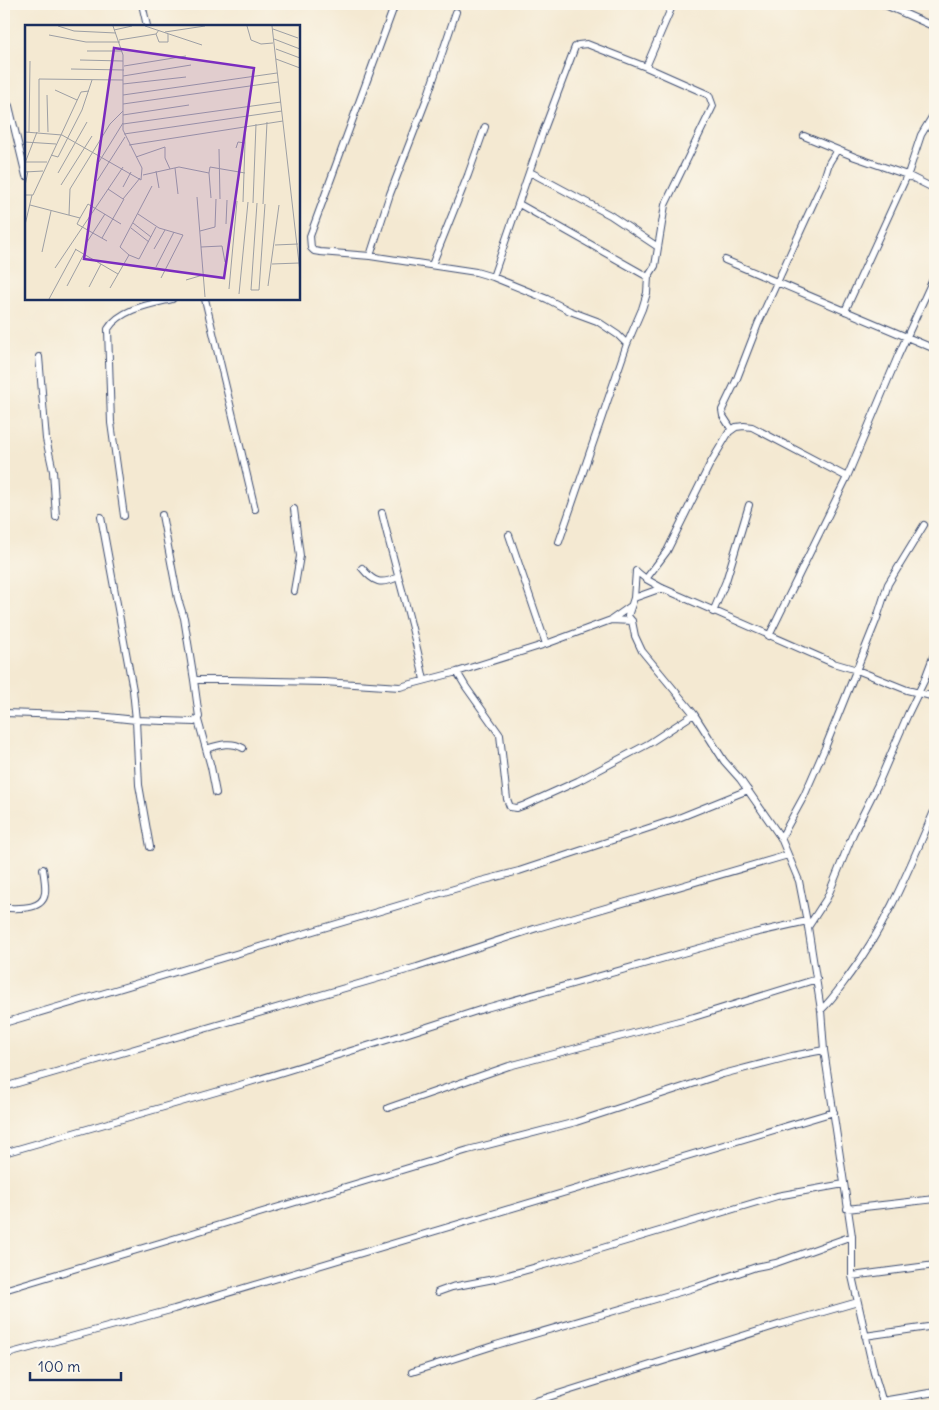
<svg xmlns="http://www.w3.org/2000/svg" width="939" height="1410" font-family="Delius,sans-serif">
	<style>
		.lines { fill: none; stroke-linecap: round; stroke-linejoin: round }
		.street-casing { stroke: #3c4b6f; stroke-width: 8 }
		.street { stroke: #fff; stroke-width: 6 }
		.inset-road { fill: none; stroke: #9d9fa4; stroke-width: 1 }
		.view { fill: #7b2cbf; fill-opacity: 0.15; stroke: #7b2cbf; stroke-width: 2.5 }
		.inset-edge { fill: none; stroke: #1b2f5e; stroke-width: 2.5 }
	</style>
	<rect width="100%" height="100%" fill="#fbf7ec"/>
	<filter id="ink" filterUnits="userSpaceOnUse"><feTurbulence type="fractalNoise" baseFrequency=".02" numOctaves="2"/><feDisplacementMap in="SourceGraphic" scale="10" xChannelSelector="R" yChannelSelector="G"/><feConvolveMatrix kernelMatrix="1 2 1 2 8 2 1 2 1" color-interpolation-filters="sRGB"/></filter>
	<filter id="wash" filterUnits="userSpaceOnUse"><feTurbulence type="fractalNoise" baseFrequency=".0096" numOctaves="4" result="noise"/><feDisplacementMap in="SourceGraphic" scale="20" xChannelSelector="R" yChannelSelector="G"/><feGaussianBlur stdDeviation="1.12" result="paint"/><feColorMatrix in="noise" values="0 0 0 0 0 0 0 0 0 0 0 0 0 0 0 0 0 1.4 0 .05"/><feComposite in="paint" operator="in"/></filter>
	<g filter="url(#wash)">
		<rect width="100%" height="100%" fill="#f4e9d2"/>
	</g>
	<g filter="url(#ink)">
		<g class="lines">
			<g class="street-casing">
				<path id="street" d="M142,4L147,26
					M395,4L310,236L311,248L314,251L320,252L370,256L476,272L493,277L547,299L570,311L597,321L618,335L627,344
					M883,4L935,27
					M9,106L26,176
					M804,136L855,157L907,175L935,189
					M530,172L610,215L658,247
					M519,204L648,277
					M370,256L390,194L427,98L456,12
					M725,260L935,349
					M432,265L468,175L485,127
					M493,277L543,132L575,47L578,45L587,44L646,67
					M205,299L255,509
					M845,311L909,171L921,135L935,112
					M39,357L46,439L53,471L56,517
					M732,430L723,416L722,410L736,381L758,324L823,182L829,163L837,150
					M382,513C395,569 413,624 424,680
					M162,515L178,599L184,618L194,680H229L324,682L400,687L457,672L546,644L611,620L631,606
					M124,516L111,423L108,329C120,309 151,304 172,299
					M101,517L133,690L136,720L139,785L150,847
					M509,535L546,644
					M559,542L627,344L642,309L647,293L648,277L655,266L665,205L713,106L709,95L646,67L673,4
					M362,568C374,583 381,585 398,577
					M636,571L634,598L628,616L632,621L635,636L642,651L694,714L724,761L740,779L781,838L799,881L808,927L821,1010L824,1050L852,1236V1276L874,1373L884,1406
					M636,571L646,579L662,588L833,663L857,670L907,690L935,697
					M646,579L667,551L710,464L729,432L736,427L744,426L752,427L847,477
					M294,591L300,556L294,509
					M634,598L662,588
					M713,612L726,581L749,505
					M611,620L632,621
					M769,636L847,477L898,356L935,275
					M457,672L466,687L500,735L507,799L510,807L517,808L525,805L578,781L648,744L694,714
					M4,713L98,716L136,720L194,722L199,717L194,680
					M198,720L211,767L216,793
					M206,749C219,745 231,741 243,748
					M781,838L804,796L825,748L876,621L888,584L924,525
					M4,908C17,908 43,911 45,893C46,885 44,876 43,869
					M808,927L827,898L853,834L878,784L908,714L924,681L935,652
					M821,1010C833,999 841,986 850,974C888,923 910,866 935,809
					M4,1023L481,881L519,871L676,819L748,790
					M4,1087L417,967L537,928L788,855
					M388,1108L509,1066L694,1017L817,979
					M4,1153L240,1085L390,1039L486,1008L754,933L807,921
					M847,1209L935,1199
					M852,1276L935,1265
					M4,1290L468,1150L576,1122L723,1074L792,1056L824,1050
					M438,1292L452,1287L494,1279L569,1258L777,1196L844,1184
					M865,1336L935,1326
					M4,1355L174,1309L834,1112
					M412,1372L496,1345L697,1287L756,1267L776,1263L852,1236
					M882,1401L935,1392
					M520,1406L781,1324L858,1302"/>
			</g>
			<use href="#street" class="street"/>
		</g>
	</g>
	<g transform="translate(25 25)">
		<rect width="275" height="275" fill="#f4e9d2"/>
		<path class="inset-road" d="M33,1L49,6L91,8M120,1L177,20M222,1L226,15L236,19L248,18M247,1L275,247M248,4L273,13M89,5L107,1M140,7L180,1M131,9L134,17H143V9M24,10L61,17H95M249,14L275,24M94,15L131,9L134,5M251,24L275,33M62,26H97M251,34L275,43M55,35L98,36M99,41L161,31M46,44L99,45M98,51L166,40M98,59L161,52M30,65L52,75M22,70L23,107M98,70L252,48M98,79L253,57M98,90L164,80M98,99L256,77M220,101V118M0,107L37,110L116,155L117,143L98,105V30L88,1M4,107L5,36M14,107V54L98,55M99,109L257,86M0,117L31,119M104,120L258,96M211,123L213,117L220,118L218,177M194,124L195,174M26,130L33,132L57,85L67,55M111,132L140,122V133L145,144M1,137H22M0,138L12,107M72,140L98,98M150,143L153,169M131,146L134,163M0,147L18,146M33,148L62,97M184,148L185,142L220,148M118,150L154,142L184,148L186,173M72,156L100,112M36,160L67,111M0,161L3,146M98,162L106,147M83,164L98,174L115,153M0,170H8L56,67L64,66M172,172L180,272M228,178L231,99M232,178L226,265H234L240,179M238,179L242,97M5,180L55,193L52,199L82,216M113,189L134,203L158,210L136,253M44,190L45,164L85,99L98,86M55,193L63,179L96,199M108,198L126,212M201,199L202,175M0,200L7,170M106,203L124,217M175,206L190,202L191,174M77,213L99,174M62,217L80,189M250,220L273,219M176,222L197,221L200,237M50,224L93,249M129,224L140,205M17,227L26,186M104,230L114,234L131,202M247,239L274,238M131,242L149,207M30,243L98,142M161,255L178,250M42,261L59,229M243,261L254,180M64,262L76,239M85,263L104,230L95,222L127,161M204,264L212,176M214,269L223,177M24,274L51,224"/>
		<path class="view" d="M89,23L229,43L199,253L59,234Z"/>
		<rect width="275" height="275" class="inset-edge"/>
	</g>
	<rect width="939" height="1410" fill="none" stroke="#fbf7ec" stroke-width="20"/>
	<path d="M30 1372v8h91v-8" fill="none" stroke="#1b2f5e" stroke-width="2.5"/>
	<text x="38" y="1372" font-size="15" fill="#1b2f5e" stroke="#fbf7ec" stroke-width="4" paint-order="stroke">100 m</text>
</svg>
